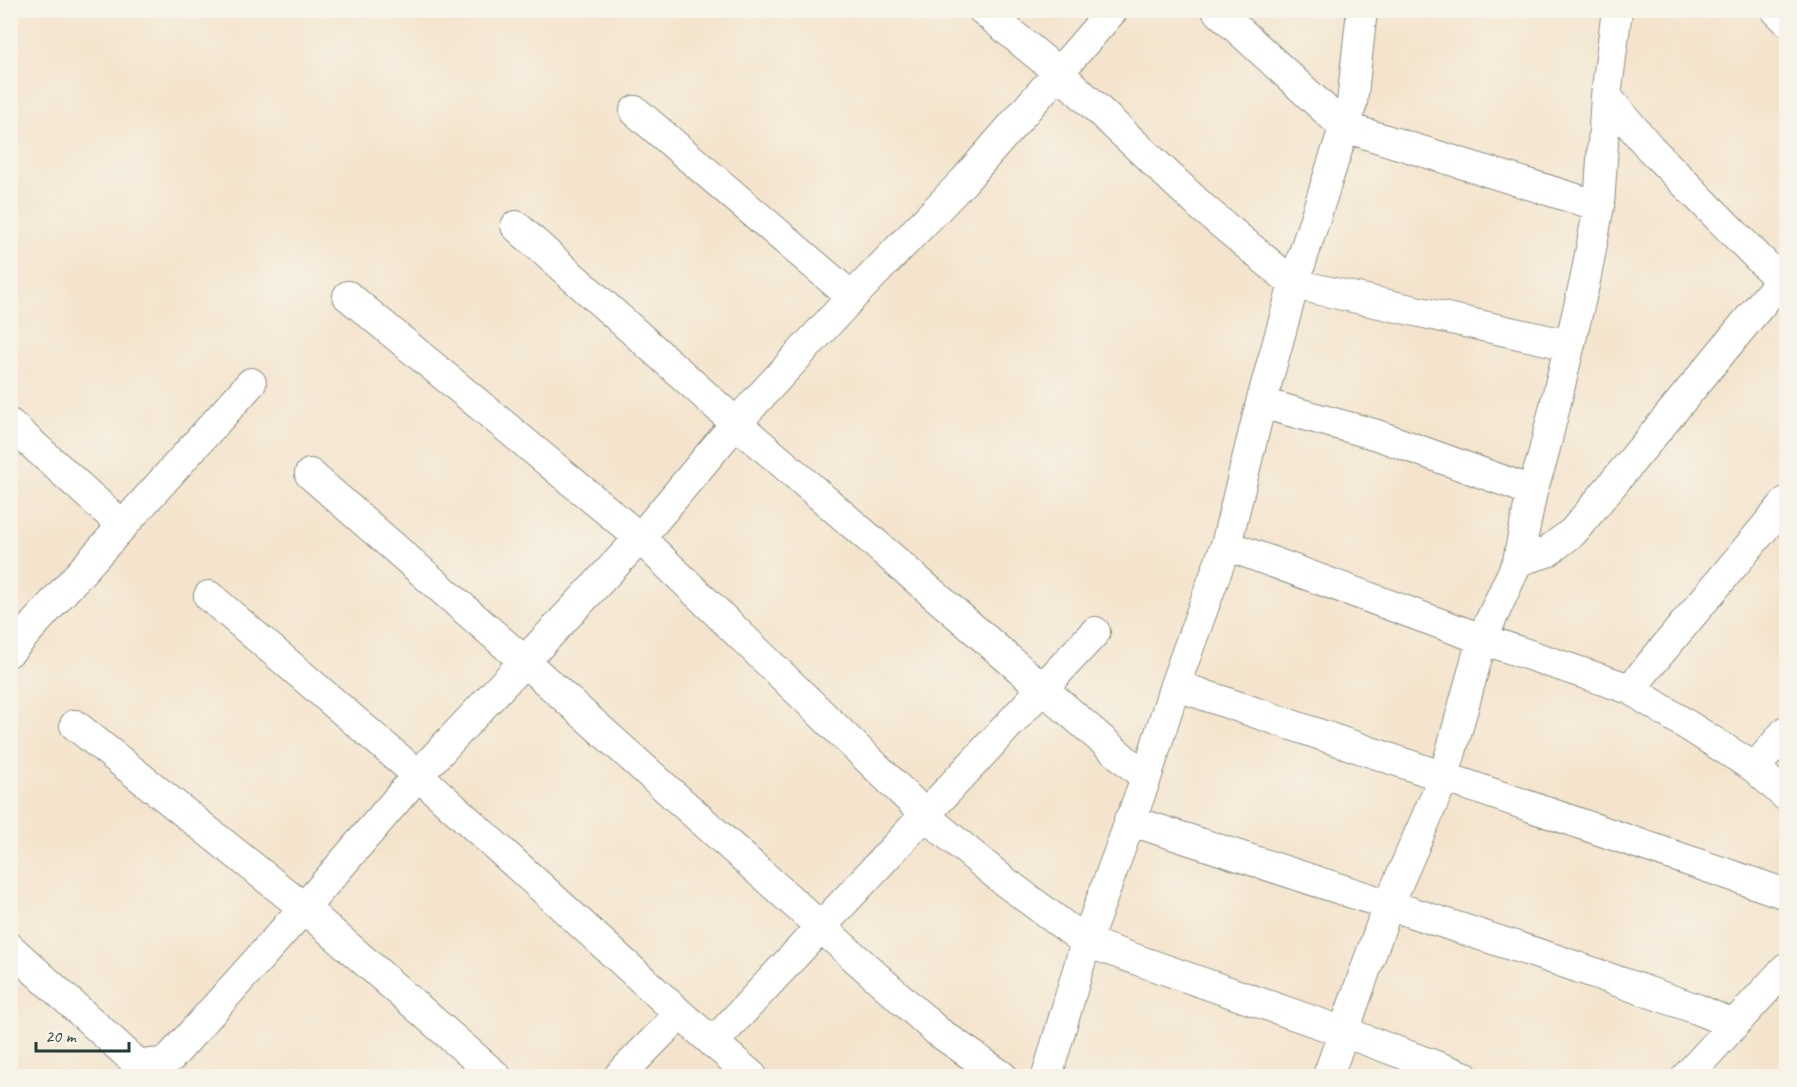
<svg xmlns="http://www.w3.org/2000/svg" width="1797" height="1087" font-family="Caveat,sans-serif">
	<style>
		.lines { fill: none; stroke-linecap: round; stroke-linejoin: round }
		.street-casing { stroke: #8a9080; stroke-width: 32 }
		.street { stroke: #fff; stroke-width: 30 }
	</style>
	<rect width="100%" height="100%" fill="#f7f3e8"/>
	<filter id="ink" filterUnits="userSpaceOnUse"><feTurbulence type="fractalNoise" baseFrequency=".0167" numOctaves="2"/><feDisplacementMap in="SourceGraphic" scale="12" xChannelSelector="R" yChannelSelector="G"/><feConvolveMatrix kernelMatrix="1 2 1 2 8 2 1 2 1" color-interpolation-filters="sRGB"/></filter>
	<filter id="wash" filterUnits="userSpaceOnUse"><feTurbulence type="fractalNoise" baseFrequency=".008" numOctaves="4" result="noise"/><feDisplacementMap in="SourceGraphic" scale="24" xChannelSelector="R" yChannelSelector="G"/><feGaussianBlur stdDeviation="1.35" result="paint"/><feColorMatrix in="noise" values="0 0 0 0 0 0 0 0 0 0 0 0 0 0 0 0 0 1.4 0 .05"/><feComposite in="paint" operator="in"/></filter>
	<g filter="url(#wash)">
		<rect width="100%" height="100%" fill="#f4e4cd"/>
	</g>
	<g filter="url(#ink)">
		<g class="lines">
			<g class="street-casing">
				<path id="street" d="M983,10L1058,72L1204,209L1294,284L1569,345
					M1217,10L1344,127L1599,206
					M1776,10L1786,20
					M1606,96L1650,148L1786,286
					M635,111L852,297
					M516,226L736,423L1146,778
					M348,296L640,538L936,825L1004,881L1086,942L1344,1032L1463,1076
					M1261,403L1377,435L1532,491
					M10,424L123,526
					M310,474L525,662L937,1031L1002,1076
					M1226,545L1482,639L1630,689L1755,768L1786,796
					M1518,561L1547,552L1573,532L1786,274
					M209,596L418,775L680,1014L752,1076
					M10,651L251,383
					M1175,685L1786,894
					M1630,689L1786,502
					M75,725L304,908L496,1076
					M1755,768L1786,731
					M1129,820L1557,960L1697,1009L1734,1025
					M10,948L139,1065L162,1063L171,1057L304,908L418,775L640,538L736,423L852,297L964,181L1113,10
					M713,1043L1095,632
					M619,1076L680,1014
					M1047,1076L1086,942L1146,778L1175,685L1226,545L1261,403L1294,284L1352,103L1362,10
					M1328,1076L1388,906L1444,777L1482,639L1518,561L1532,491L1542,460L1585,281L1599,206L1606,96L1617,10
					M1687,1076L1786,968"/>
			</g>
			<use href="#street" class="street"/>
		</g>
	</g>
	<rect width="1797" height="1087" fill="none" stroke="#f7f3e8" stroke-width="36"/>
	<path d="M36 1042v9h93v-9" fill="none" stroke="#1f3d34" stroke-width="3"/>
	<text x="45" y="1042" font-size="18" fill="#1f3d34" stroke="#f7f3e8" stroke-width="4.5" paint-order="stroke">20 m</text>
</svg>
